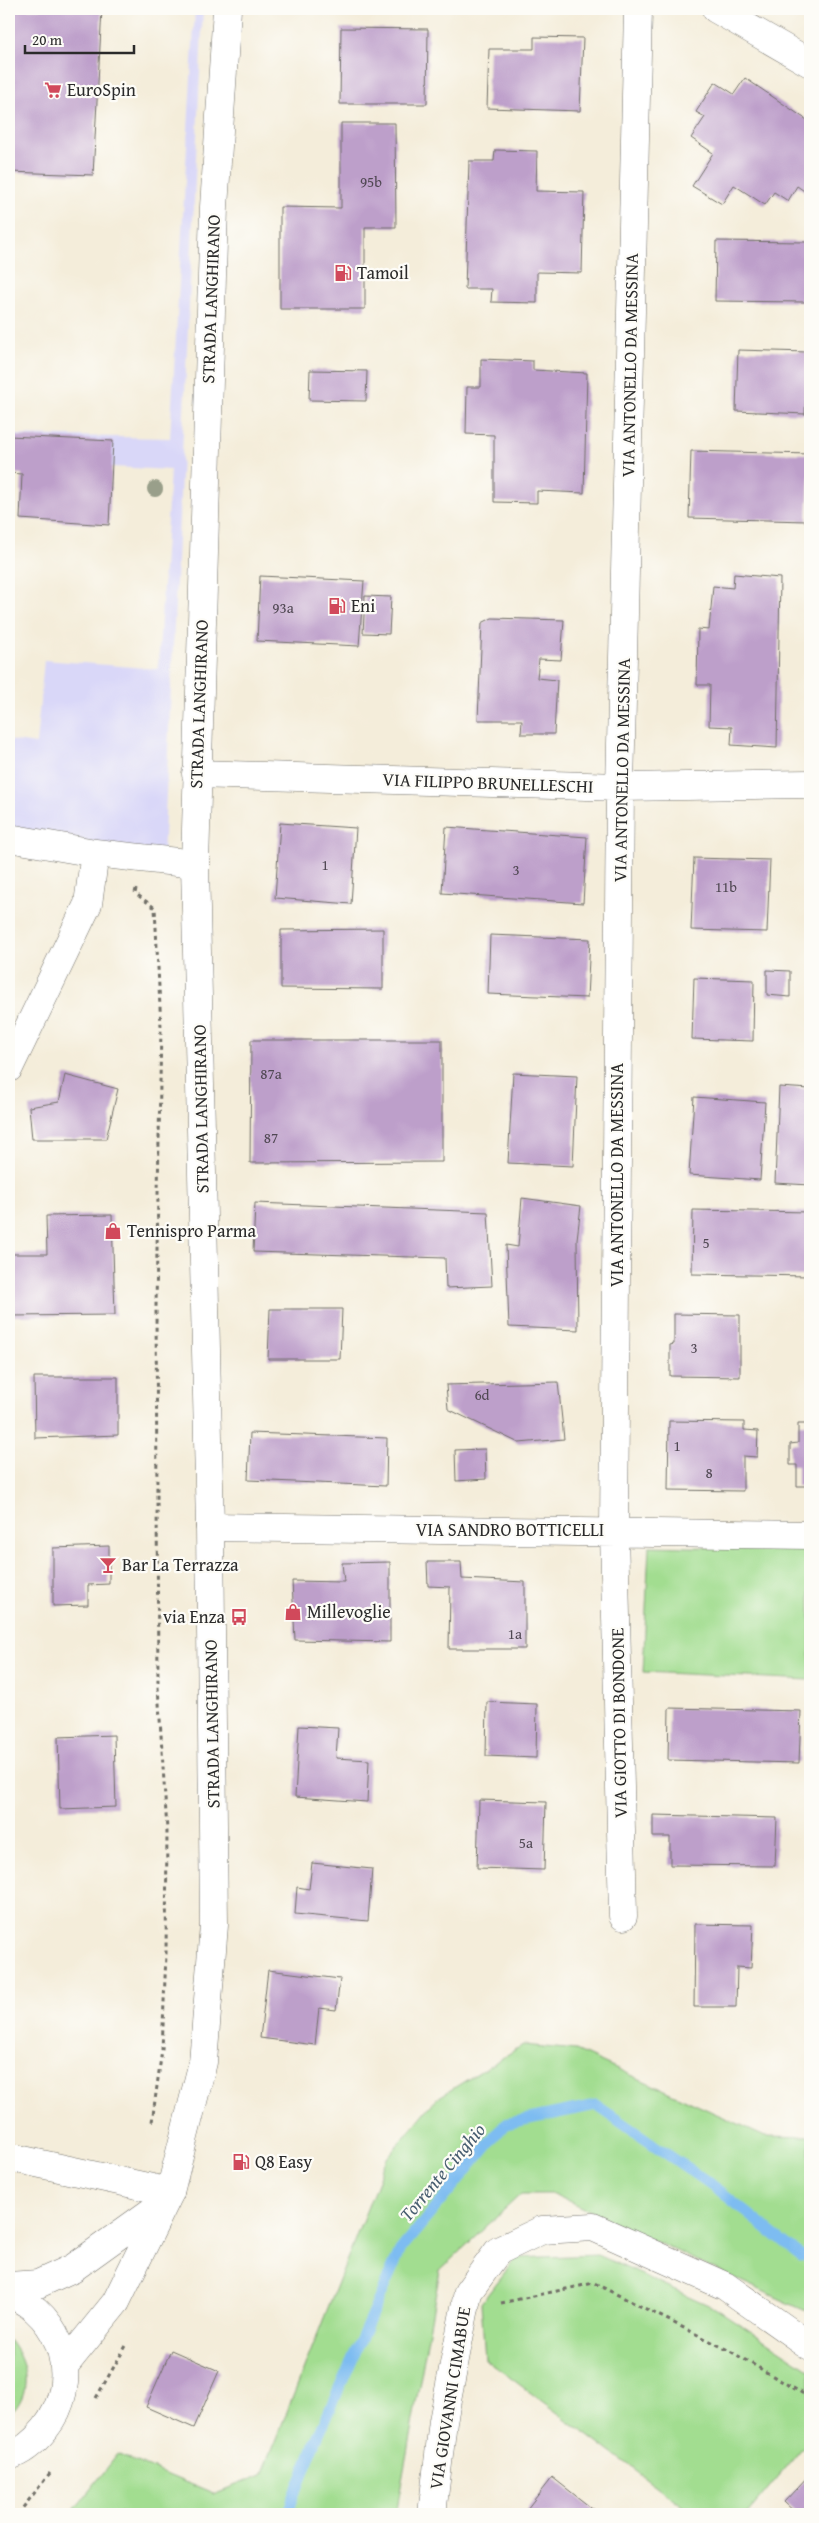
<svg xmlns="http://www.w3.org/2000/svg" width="819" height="2523" font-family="'Gentium Book Plus',serif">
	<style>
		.built { fill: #d9d7f8 }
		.green { fill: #a2dd90; stroke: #66845e }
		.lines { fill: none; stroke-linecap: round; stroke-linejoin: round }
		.stream { stroke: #7dbcf1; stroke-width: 11 }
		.building { fill: #bd9fca }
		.minor-casing { stroke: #716f68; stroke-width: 29 }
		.secondary-casing { stroke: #716f68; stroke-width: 29 }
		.path { stroke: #716f68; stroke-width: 3; stroke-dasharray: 4 4; stroke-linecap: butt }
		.minor { stroke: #fff; stroke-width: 28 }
		.secondary { stroke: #fff; stroke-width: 28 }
		.tree { fill: #999f8a }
		.labels { text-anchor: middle; stroke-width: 4.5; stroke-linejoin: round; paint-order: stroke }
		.number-label { font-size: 15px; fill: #504853 }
		.poi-label { font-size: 18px; fill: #2b2b2b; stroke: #fdfcf7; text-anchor: start }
		.street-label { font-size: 18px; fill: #2b2b2b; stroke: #fdfcf7 }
		.water-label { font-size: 19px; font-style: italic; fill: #485e70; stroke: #fdfcf7 }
	</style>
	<rect width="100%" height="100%" fill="#fdfcf7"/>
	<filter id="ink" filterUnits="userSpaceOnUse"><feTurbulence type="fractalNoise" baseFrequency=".02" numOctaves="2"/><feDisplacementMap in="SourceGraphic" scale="10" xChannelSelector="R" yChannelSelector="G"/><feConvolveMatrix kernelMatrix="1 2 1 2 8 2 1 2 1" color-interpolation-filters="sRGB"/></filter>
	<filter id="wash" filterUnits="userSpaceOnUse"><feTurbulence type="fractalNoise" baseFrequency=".0096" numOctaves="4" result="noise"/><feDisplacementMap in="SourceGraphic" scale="20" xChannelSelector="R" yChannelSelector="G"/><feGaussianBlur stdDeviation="1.12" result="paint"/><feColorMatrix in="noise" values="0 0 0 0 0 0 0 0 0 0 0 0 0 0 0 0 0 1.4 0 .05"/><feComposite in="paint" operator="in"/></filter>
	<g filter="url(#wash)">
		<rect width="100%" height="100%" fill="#f4edda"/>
		<path class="built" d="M195,9H203L163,858L9,838V740L36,744L44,660L158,669L170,470L16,462L17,440L9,439V435L170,438Z"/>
		<path class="green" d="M649,1546L810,1550V1680L643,1672Z
			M523,2045L576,2050L765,2136L810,2137V2313L553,2194H521L440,2270L396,2514H71L118,2454L213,2494L262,2475L387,2158L436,2099Z
			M598,2255L715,2308L810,2370V2439L747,2514H694L485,2359L481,2303L516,2258Z
			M9,2340C28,2363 33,2394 9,2415Z"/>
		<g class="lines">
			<path class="stream" d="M287,2514L316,2441L401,2249L505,2124L596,2105L719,2190L801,2256L810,2254"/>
		</g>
		<g id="blocks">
			<path class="building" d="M9,9H102L93,175L9,172Z
				M341,28L428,29L427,104H340Z
				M534,37L583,38L580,111L487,108L489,49H534Z
				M745,78L810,122V195L797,186L788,201L774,192L765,205L734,185L722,204L692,186L713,153L691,138L705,117L696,112L715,82L734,94Z
				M341,123H395L396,227H365V309H280V207L341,208Z
				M495,150L537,151L536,191L584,192L582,273L537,272V303L491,302L492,289H465L469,161H494Z
				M716,241L807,242L806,302L715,301Z
				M738,350L807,352L805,414L736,411Z
				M481,359L533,361V370L587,373L584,493L537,491V503L494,502V435L466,434L467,387H481Z
				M310,370L367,371L366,401L309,400Z
				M9,436L113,441L109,525L20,519L22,474L9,473Z
				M691,451L810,454L807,521L689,518Z
				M734,574L780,578L777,748L731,745L732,727L709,726L710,685H697L698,629L709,630L713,586L733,588Z
				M260,576L364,581L359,646L257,641Z
				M365,596L391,597L389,634L363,633Z
				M492,618L564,620L561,660L539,659L537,678L557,680L554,734H521L522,720H478L482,623Z
				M280,823L356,828L351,904L275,898Z
				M446,827L587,837L583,903L442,893Z
				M694,858L770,860L767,932L691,930Z
				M383,929V989L281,988V930Z
				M490,935L590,939L587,998L488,994Z
				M767,970L790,971V997L767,995Z
				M694,978L754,980L753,1041L692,1039Z
				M251,1040H442V1162L250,1163Z
				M513,1073L577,1076L573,1166L508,1163Z
				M65,1075L118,1089L106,1139H32L29,1107L59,1102Z
				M779,1087L810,1089V1185L775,1183Z
				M694,1097L765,1102L760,1180L689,1175Z
				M522,1198L581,1206L577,1239L578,1330L509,1327L506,1245L518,1247Z
				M255,1203L488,1212L492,1286L446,1288L445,1258L253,1252Z
				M693,1210L810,1212V1276L692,1274Z
				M112,1215L115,1315L9,1316V1254H47L46,1216Z
				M270,1309H342L340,1359H268Z
				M674,1314L740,1315V1377L670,1376V1345L674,1344Z
				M34,1377H118V1435L35,1438Z
				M558,1382L564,1439L519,1443L448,1409L446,1385Z
				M669,1421L744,1422V1430L758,1431L757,1457L743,1456V1491L668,1490Z
				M798,1424H810V1486H797V1465H790V1444L798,1443Z
				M250,1433L387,1438L386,1486L248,1480Z
				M485,1449L486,1479L456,1481L455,1450Z
				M109,1546V1584L88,1585V1605L53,1606V1548Z
				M390,1562V1642L295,1640L292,1581L344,1582L342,1563Z
				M427,1562H461L462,1579L525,1582V1649H449L450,1587L428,1586Z
				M487,1702L537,1704L536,1758L486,1756Z
				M669,1708L801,1711L799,1763L668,1760Z
				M299,1726L338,1728L336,1758L369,1760L367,1802L295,1797Z
				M114,1735L116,1807L60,1809L58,1737Z
				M479,1800L546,1802L544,1870L477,1868Z
				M653,1815L777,1818L775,1866L670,1865V1837H653Z
				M312,1863L372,1869L368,1921L295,1914L297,1887L309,1889Z
				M695,1924L753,1925L751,1968L737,1967L736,2007H694Z
				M268,1970L340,1979L336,2010L319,2008L315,2045L260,2038Z
				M171,2350L219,2371L194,2428L146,2407Z
				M810,2474V2514H797L784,2502Z
				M552,2477L599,2514H523Z"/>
		</g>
	</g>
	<g filter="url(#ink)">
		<use href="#blocks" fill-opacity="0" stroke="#716f68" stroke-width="1"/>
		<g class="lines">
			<g class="minor-casing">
				<path id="minor" d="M716,9L810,63
					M196,774L620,787L810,784
					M9,838L95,853L195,864
					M9,1068L88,904L95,853
					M210,1527L810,1535
					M623,1916L614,1531L620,787L638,9
					M9,2157L170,2192
					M432,2514L443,2421L468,2292L498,2251L542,2230L593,2227L725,2286L810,2346"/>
			</g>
			<g class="secondary-casing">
				<path id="secondary" d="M9,2286L38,2284L73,2268L162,2204
					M9,2294C64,2315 82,2383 45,2429C36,2440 23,2452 9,2456
					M65,2365L116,2302L170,2192L203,2062L214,1925L210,1527L195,864L214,207L227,9"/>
			</g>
			<path class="path" d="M136,889L135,893L155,908L161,1027L156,1306L158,1687L167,1830L166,1954L162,2050L152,2122
				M501,2303L594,2283L730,2351L807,2396L810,2394
				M96,2398L127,2344
				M18,2514L50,2473"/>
			<use href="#minor" class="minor"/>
			<use href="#secondary" class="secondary"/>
		</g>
		<circle class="tree" cx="155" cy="489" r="8"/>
	</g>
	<defs>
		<g id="supermarket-bare" transform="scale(1.35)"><path d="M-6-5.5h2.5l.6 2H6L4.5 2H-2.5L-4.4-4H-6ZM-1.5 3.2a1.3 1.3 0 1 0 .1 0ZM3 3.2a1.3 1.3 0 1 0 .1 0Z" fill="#d1495b" stroke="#fdfcf7" stroke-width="2.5" paint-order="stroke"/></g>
		<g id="fuel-bare" transform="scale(1.35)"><path d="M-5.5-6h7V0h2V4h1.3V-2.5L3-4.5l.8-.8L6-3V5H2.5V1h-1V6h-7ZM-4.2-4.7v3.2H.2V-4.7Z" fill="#d1495b" stroke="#fdfcf7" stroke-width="2.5" paint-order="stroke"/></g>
		<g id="shop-bare" transform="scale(1.35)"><path d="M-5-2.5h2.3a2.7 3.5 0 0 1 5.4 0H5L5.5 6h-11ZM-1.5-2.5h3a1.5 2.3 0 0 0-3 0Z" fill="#d1495b" stroke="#fdfcf7" stroke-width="2.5" paint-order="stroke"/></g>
		<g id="bar-bare" transform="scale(1.35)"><path d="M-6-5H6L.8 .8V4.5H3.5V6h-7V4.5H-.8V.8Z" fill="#d1495b" stroke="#fdfcf7" stroke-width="2.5" paint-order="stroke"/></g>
		<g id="bus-bare" transform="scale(1.35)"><path d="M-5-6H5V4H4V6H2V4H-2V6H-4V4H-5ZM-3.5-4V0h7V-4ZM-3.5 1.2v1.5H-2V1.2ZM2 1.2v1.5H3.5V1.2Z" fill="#d1495b" stroke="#fdfcf7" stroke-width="2.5" paint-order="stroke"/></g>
	</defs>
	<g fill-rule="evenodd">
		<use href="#supermarket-bare" x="53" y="90"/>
		<use href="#fuel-bare" x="343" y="273"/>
		<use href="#fuel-bare" x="337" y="606"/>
		<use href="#shop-bare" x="113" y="1231"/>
		<use href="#bar-bare" x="108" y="1565"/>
		<use href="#shop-bare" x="293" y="1612"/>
		<use href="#bus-bare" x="239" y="1617"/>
		<use href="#fuel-bare" x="241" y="2162"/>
	</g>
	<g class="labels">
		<g class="number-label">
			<text x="371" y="187">95b</text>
			<text x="283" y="613">93a</text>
			<text x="325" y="870">1</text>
			<text x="516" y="875">3</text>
			<text x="726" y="892">11b</text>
			<text x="271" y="1079">87a</text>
			<text x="271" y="1143">87</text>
			<text x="706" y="1248">5</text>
			<text x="694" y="1353">3</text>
			<text x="482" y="1400">6d</text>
			<text x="677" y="1451">1</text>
			<text x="709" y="1478">8</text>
			<text x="515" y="1639">1a</text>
			<text x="526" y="1848">5a</text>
		</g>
		<g class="poi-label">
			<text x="67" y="96">EuroSpin</text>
			<text x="357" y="279">Tamoil</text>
			<text x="351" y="612">Eni</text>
			<text x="127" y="1237">Tennispro Parma</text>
			<text x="122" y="1571">Bar La Terrazza</text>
			<text x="307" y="1618">Millevoglie</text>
			<text x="225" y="1623" text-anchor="end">via Enza</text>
			<text x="255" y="2168">Q8 Easy</text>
		</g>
		<g class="street-label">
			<text transform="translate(211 299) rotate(-88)" y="6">STRADA LANGHIRANO</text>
			<text transform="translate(630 365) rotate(-89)" y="6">VIA ANTONELLO DA MESSINA</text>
			<text transform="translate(199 704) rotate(-88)" y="6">STRADA LANGHIRANO</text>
			<text transform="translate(622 770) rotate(-89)" y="6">VIA ANTONELLO DA MESSINA</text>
			<text transform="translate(488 783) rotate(2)" y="6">VIA FILIPPO BRUNELLESCHI</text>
			<text transform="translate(201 1109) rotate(-91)" y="6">STRADA LANGHIRANO</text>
			<text transform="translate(617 1175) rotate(-90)" y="6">VIA ANTONELLO DA MESSINA</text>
			<text x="510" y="1536">VIA SANDRO BOTTICELLI</text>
			<text transform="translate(619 1723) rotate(-91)" y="6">VIA GIOTTO DI BONDONE</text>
			<text transform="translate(212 1724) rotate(-91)" y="6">STRADA LANGHIRANO</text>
			<text transform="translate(450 2398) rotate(-81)" y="6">VIA GIOVANNI CIMABUE</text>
		</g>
		<g class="water-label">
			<text transform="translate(442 2172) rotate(-50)" y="7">Torrente Cinghio</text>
		</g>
	</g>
	<rect width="819" height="2523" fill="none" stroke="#fdfcf7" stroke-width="30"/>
	<path d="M25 45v8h109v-8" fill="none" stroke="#2b2b2b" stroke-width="2.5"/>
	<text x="32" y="45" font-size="15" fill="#2b2b2b" stroke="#fdfcf7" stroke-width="4" paint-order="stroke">20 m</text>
</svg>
